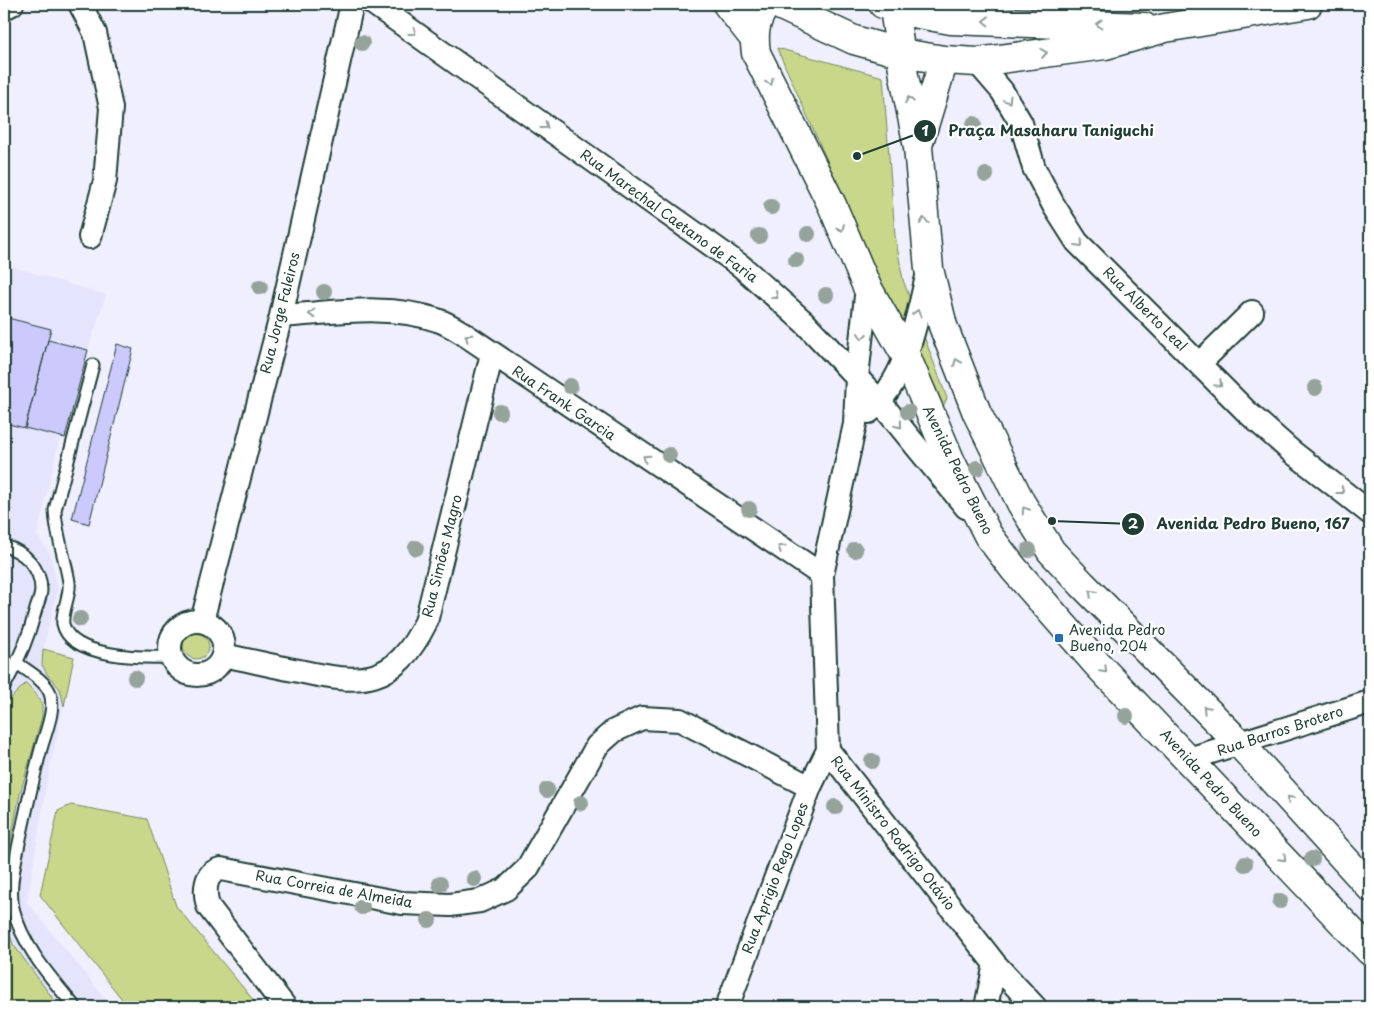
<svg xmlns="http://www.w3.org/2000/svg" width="1374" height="1011" font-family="'Playpen Sans',sans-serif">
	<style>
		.built { fill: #e5e4fd }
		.green { fill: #c9d78b; stroke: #748a60 }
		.building { fill: #ccc9fc; stroke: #1f3d34 }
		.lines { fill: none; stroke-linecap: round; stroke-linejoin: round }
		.service-casing { stroke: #1f3d34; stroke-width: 15 }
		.minor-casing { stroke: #1f3d34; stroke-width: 26 }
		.secondary-casing { stroke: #1f3d34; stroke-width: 31 }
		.service { stroke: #fff; stroke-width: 11 }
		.minor { stroke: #fff; stroke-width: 22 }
		.secondary { stroke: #fff; stroke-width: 28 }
		.tree { fill: #95a39b }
		.oneway { stroke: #8f9e9a }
		.poi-dot { fill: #1f6fb2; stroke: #fff; stroke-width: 2 }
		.labels { text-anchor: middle; stroke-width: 4.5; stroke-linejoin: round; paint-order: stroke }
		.street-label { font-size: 14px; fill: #1f3d34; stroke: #fff }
		.poi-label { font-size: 14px; fill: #1f3d34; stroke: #fff; text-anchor: start }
		.leader { fill: none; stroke: #1f3d34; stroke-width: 2 }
		.callout-dot { fill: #1f3d34; stroke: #fff; stroke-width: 2 }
		.mark-label { font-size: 15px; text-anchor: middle; font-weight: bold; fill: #fff }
		.callout-label { font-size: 15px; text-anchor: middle; font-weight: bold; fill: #1f3d34; stroke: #fff; stroke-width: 4.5; stroke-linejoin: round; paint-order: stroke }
	</style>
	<rect width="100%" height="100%" fill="#f0effe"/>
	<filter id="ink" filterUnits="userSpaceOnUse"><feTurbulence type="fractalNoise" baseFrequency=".02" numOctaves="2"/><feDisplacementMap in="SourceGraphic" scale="10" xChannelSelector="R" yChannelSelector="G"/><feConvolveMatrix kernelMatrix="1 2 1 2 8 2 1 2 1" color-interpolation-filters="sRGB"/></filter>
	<g filter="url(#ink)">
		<path class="built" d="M4,264L106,295L88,350L65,438L60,437L37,535L50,554L58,589L43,649L74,657L46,787L27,902L112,1007H4Z"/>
		<path class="green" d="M777,48L883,77L895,235L903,280L947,398L940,414Z
			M183 646a13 13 0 1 1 26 0a13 13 0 1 1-26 0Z
			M43,649L74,657L64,706L60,689L47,674L42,665Z
			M26,683L36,694L42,703V717L20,794L4,876V705Z
			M71,805L147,819L176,906L259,1007H128L40,895L58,811Z
			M4,917L13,944L59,1007H4Z"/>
		<path class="building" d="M4,317L51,329L25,428L4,423Z
			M48,340L88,350L65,438L25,428Z
			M117,344L133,349L89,524L72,519Z"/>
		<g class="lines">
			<g class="service-casing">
				<path id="service" d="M93,365L55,510C56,535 65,557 69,582C71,595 61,612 63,624C70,658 144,658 171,657
					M4,546C24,551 41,568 41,590C41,596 38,603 36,609C29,637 18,662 4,687
					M17,663C27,671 45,680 50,693C56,710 45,733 41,749C32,782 25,815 18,848C14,868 9,888 13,908C22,946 51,978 75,1007"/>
			</g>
			<g class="minor-casing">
				<path id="minor" d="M80,4L95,33L111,108L105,181L90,237
					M374,4L741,266L804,322L880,402L966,507
					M4,8L12,4
					M1201,22L1204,4
					M977,62L1002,91L1021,123L1034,168L1054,206L1077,242L1247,412L1291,451L1370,513
					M867,287L857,377L855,424L822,575L828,750L995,964L1035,1007
					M281,316C332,313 388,303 437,320C447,323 456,329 464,334L822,575
					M1199,364L1252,312
					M869,412C909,377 916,319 929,269
					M170 648a27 27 0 1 1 54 0a27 27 0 1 1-54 0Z
					M202,621L281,316L352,4
					M223,655C248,660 273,666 299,671C362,685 394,686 426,622L492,354
					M1189,759L1370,702
					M285,1007L208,906C204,892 204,872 221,869L402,903L450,905L480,901L506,889L527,869L597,746L614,731L642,718L680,720L810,787
					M727,1007L810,787L828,750
					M986,1007L995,964"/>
			</g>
			<g class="secondary-casing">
				<path id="secondary" d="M727,4L753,37
					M766,4C755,22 753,32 756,53L832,205L867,287L906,356L951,462L988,535L1014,569L1097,664L1370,951
					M777,4L854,40L901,53L944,60L977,62L1105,45L1165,28L1308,4
					M883,4L913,13L951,20L1144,27
					M894,8L904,76L918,147L929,269L943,326L977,413L1021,503L1051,551L1082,584L1240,744L1370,887
					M919,142L944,60"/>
			</g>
			<use href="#service" class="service"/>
			<use href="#minor" class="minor"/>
			<use href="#secondary" class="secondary"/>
		</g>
		<g class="tree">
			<circle cx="362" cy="43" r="8"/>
			<circle cx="974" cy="124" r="8"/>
			<circle cx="986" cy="175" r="8"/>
			<circle cx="771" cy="207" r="8"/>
			<circle cx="808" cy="234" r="8"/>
			<circle cx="759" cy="236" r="8"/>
			<circle cx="796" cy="260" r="8"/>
			<circle cx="260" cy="287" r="8"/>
			<circle cx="324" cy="292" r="8"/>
			<circle cx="826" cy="295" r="8"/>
			<circle cx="570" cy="386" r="8"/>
			<circle cx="1315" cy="388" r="8"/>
			<circle cx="500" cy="412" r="8"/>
			<circle cx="908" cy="412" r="8"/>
			<circle cx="669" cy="455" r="8"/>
			<circle cx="977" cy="468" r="8"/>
			<circle cx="749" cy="509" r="8"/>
			<circle cx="416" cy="548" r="8"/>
			<circle cx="855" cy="550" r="8"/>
			<circle cx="1029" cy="550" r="8"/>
			<circle cx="80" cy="619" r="8"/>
			<circle cx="135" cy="678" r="8"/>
			<circle cx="1126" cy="716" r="8"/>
			<circle cx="872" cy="761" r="8"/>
			<circle cx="547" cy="790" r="8"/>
			<circle cx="581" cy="803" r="8"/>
			<circle cx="835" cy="807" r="8"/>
			<circle cx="1312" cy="859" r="8"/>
			<circle cx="1245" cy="864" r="8"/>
			<circle cx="474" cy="879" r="8"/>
			<circle cx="440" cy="884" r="8"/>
			<circle cx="1280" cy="901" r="8"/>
			<circle cx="362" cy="907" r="8"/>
			<circle cx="429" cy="920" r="8"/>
		</g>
		<defs><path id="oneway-chevron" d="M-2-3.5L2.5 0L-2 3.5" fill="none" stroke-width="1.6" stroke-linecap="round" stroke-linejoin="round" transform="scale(1.25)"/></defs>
		<g class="oneway">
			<use href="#oneway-chevron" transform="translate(986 21) rotate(-179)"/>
			<use href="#oneway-chevron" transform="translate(1099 24) rotate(-177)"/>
			<use href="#oneway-chevron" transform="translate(413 32) rotate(36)"/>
			<use href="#oneway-chevron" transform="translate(1044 53) rotate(-8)"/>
			<use href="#oneway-chevron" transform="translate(770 82) rotate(64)"/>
			<use href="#oneway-chevron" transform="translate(909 100) rotate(-101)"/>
			<use href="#oneway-chevron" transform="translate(1008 100) rotate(59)"/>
			<use href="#oneway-chevron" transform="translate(545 126) rotate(36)"/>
			<use href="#oneway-chevron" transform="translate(924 221) rotate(-95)"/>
			<use href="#oneway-chevron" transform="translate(841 228) rotate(66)"/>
			<use href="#oneway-chevron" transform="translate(1080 244) rotate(48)"/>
			<use href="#oneway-chevron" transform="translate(775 296) rotate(41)"/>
			<use href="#oneway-chevron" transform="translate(917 313) rotate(-75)"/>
			<use href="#oneway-chevron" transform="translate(312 314) rotate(177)"/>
			<use href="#oneway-chevron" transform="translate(862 336) rotate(97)"/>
			<use href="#oneway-chevron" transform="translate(468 337) rotate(-146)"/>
			<use href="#oneway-chevron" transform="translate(957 362) rotate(-112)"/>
			<use href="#oneway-chevron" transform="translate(1219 384) rotate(45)"/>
			<use href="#oneway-chevron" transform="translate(899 425) rotate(51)"/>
			<use href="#oneway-chevron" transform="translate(646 458) rotate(-146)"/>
			<use href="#oneway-chevron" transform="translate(1341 491) rotate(37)"/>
			<use href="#oneway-chevron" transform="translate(1025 510) rotate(-123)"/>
			<use href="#oneway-chevron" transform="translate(781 548) rotate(-146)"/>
			<use href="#oneway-chevron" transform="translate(1092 593) rotate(-135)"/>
			<use href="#oneway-chevron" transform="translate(1104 670) rotate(46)"/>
			<use href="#oneway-chevron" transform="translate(1206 709) rotate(-135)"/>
			<use href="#oneway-chevron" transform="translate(1290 799) rotate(-132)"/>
			<use href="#oneway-chevron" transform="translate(1283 858) rotate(47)"/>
		</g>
	</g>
	<rect class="poi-dot" x="1054" y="633" width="10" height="10" rx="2.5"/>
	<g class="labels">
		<g class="street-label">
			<text transform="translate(669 216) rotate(36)" y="5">Rua Marechal Caetano de Faria</text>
			<text transform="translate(1145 309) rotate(45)" y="5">Rua Alberto Leal</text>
			<text transform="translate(280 313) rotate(-76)" y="5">Rua Jorge Faleiros</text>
			<text transform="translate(564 403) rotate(34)" y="5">Rua Frank Garcia</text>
			<text transform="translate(958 470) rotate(64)" y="5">Avenida Pedro Bueno</text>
			<text transform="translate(442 556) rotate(-76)" y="5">Rua Simões Magro</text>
			<text transform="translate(1280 731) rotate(-18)" y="5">Rua Barros Brotero</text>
			<text transform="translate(1211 783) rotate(47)" y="5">Avenida Pedro Bueno</text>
			<text transform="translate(893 833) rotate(52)" y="5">Rua Ministro Rodrigo Otávio</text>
			<text transform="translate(775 878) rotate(-69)" y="5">Rua Aprigio Rego Lopes</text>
			<text transform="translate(334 889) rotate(10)" y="5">Rua Correia de Almeida</text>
		</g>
		<g class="poi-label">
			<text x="1069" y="635">Avenida Pedro<tspan x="1069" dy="16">Bueno, 204</tspan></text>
		</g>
	</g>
	<path class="leader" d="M857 156L925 131M1052 521L1133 524"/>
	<g class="callout-dot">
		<circle cx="857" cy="156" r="5"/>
		<circle cx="1052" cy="521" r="5"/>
		<circle cx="925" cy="131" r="12"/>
		<circle cx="1133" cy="524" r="12"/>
	</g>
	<g class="mark-label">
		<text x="925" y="136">1</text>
		<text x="1133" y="529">2</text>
	</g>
	<g class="callout-label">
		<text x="1051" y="136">Praça Masaharu Taniguchi</text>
		<text x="1253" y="529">Avenida Pedro Bueno, 167</text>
	</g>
	<rect width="1374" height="1011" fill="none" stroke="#fff" stroke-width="20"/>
	<rect x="10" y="10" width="1354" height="991" fill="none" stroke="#1f3d34" stroke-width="2" filter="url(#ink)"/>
</svg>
